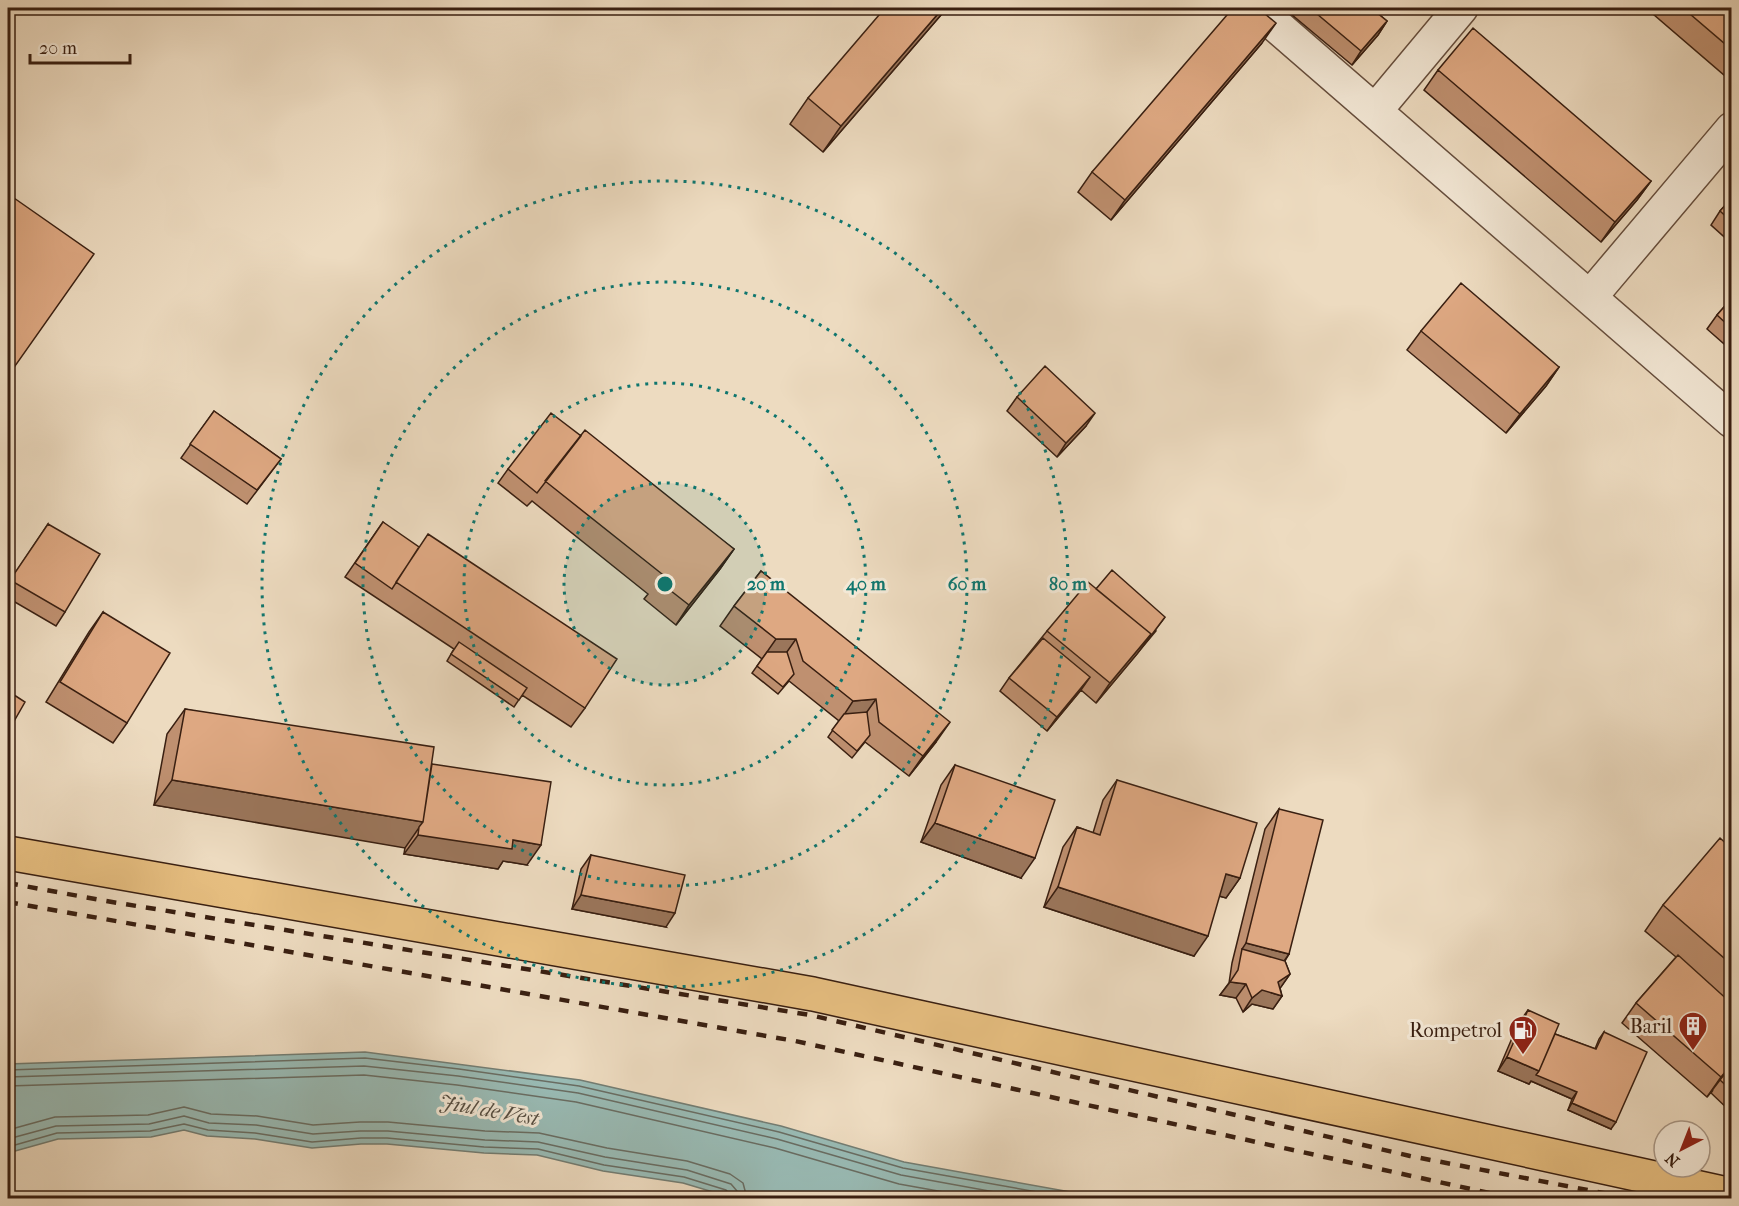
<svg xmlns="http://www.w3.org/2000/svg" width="1739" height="1206" font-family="'IM FELL French Canon',serif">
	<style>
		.water { fill: #99bbb5; stroke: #737d73; stroke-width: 1.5 }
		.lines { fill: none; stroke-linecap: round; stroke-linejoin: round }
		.shore { stroke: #696d63; stroke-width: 1.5 }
		.street-casing { stroke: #664e3d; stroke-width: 36 }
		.primary-casing { stroke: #391f11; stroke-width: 36 }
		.street { stroke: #f3e8d6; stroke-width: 33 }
		.primary { stroke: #e6be80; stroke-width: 33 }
		.rail { stroke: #391f11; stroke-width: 4.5; stroke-dasharray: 10 10; stroke-linecap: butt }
		.wall { fill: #bf9070; stroke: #391f11; stroke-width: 1.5 }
		.shaded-wall { fill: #9b765b; stroke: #391f11; stroke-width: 1.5 }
		.building { fill: #dea882; stroke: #391f11; stroke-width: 1.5 }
		.ring { fill: none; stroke: #0f766e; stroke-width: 3; stroke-dasharray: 3 6 }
		.labels { text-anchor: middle; stroke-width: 6; stroke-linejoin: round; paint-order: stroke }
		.poi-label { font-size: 20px; fill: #391f11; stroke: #f3e8d6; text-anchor: end }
		.water-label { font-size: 21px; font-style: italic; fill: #564e42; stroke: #f3e8d6 }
		.centre { fill: #0f766e; stroke: #f3e8d6; stroke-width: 3 }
		.ring-label { font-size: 18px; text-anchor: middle; font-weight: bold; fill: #0f766e; stroke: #f3e8d6; stroke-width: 6; stroke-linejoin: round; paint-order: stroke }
	</style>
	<rect width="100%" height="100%" fill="#eddbc0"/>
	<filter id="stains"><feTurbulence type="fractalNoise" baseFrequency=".00333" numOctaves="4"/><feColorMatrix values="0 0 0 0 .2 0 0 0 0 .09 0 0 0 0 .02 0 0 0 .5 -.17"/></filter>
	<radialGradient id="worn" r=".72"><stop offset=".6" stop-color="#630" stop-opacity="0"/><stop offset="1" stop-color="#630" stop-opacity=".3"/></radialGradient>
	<path class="water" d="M365,1052L580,1080L781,1126L904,1162L1104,1198H733L683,1183L603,1171L537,1155L484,1153L387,1144H361L312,1148L255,1139L207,1136L184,1130L151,1137L58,1139L8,1153V1064Z"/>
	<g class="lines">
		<path class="shore" d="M8,1070L365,1058L459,1069L579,1086L779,1132L903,1168L1071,1198
			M8,1077L364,1066L458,1076L578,1093L777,1139L901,1175L1028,1198
			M8,1086L364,1075L457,1085L576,1102L775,1148L899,1184L977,1198
			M8,1130L55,1117L148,1115L184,1107L211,1114L257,1116L313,1125L360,1122H388L485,1131L539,1133L607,1148L687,1161L730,1174L743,1183L747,1198
			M8,1139L56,1126L149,1124L184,1116L209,1123L256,1125L313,1134L360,1131H388L485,1140L538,1142L605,1157L687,1170L731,1184L737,1191L738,1198
			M8,1147L57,1133L150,1131L184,1124L208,1130L255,1133L312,1142L361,1138H387L484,1147L538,1149L604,1165L684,1177L726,1190L730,1194V1198"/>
		<g class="street-casing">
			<path id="street" d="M1256,8L1732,421
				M1375,111L1461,8
				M1590,297L1732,129"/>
		</g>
		<g class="primary-casing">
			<path id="primary" d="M8,853L813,994L1732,1195"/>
		</g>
		<use href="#street" class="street"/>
		<use href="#primary" class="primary"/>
		<path class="rail" d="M8,883L106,901L810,1015L1410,1156L1629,1198
			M8,902L795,1041L1512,1198"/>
	</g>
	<path class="wall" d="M947,8L823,152L790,124L808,98Z
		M1295,8H1371L1387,21L1378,35L1352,65L1291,14Z
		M1646,8H1731V81Z
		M1262,43L1111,220L1078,192L1092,172Z
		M1438,70L1651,181L1637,200L1601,242L1424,90Z
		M1731,199V243L1711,225L1720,211Z
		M1731,299V350L1707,329L1717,315Z
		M1421,331L1559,367L1546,386L1506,433L1407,350Z
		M1017,397L1086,426L1057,457L1007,411Z
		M214,411L281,459L247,504L181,458Z
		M581,436L734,549L720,569L676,625L644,599L648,594L532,501L527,506L498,483L508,469Z
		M383,522L585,708L571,727L522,695L514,707L447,661L454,649L345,577Z
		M48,524L65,612L56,626L8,598V584Z
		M761,571L936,742L909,776L865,742L852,758L828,737L839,721L789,681L778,694L752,673L762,659L720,626L734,606Z
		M1096,589L1156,631L1096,703L1081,690L1047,731L1000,691L1009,678L1047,631Z
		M103,612L127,723L113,743L46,702L89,632Z
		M185,709L432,764L527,865L503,861L498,869L404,854L405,847L154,805L167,734Z
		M955,765L1021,878L921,842L941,785Z
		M1117,780L1240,878L1226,898L1219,896L1194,956L1044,907L1063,847L1077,827L1093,833L1103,800Z
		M1279,809L1289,954L1285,961L1290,974L1280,988L1282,996L1273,1009L1252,1004L1243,1012L1236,998L1220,995L1229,983L1232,963L1265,829Z
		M1731,848V1112L1711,1093L1713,1090L1707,1097L1622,1023L1636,1003L1676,957L1645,931L1663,905Z
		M591,855L666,927L572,909L581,869Z
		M1528,1010L1555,1034L1595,1049L1599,1039L1604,1032L1611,1129L1568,1110L1572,1099L1531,1081L1529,1084L1498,1071L1518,1024Z"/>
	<path class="shaded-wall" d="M943,8H947L823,152L841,126Z
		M1387,21L1378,35L1352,65L1361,51Z
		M1276,23L1262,43L1111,220L1125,200Z
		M1651,181L1637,200L1601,242L1615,222Z
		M1559,367L1546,386L1506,433L1520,414Z
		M1095,413L1086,426L1057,457L1066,443Z
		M734,549L720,569L676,625L689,605Z
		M1165,617L1137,654L1096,703L1110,683Z
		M776,639H796L782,659H762Z
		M1090,677L1081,690L1047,731L1057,717Z
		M876,699L862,719L840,721L853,701Z
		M950,722L936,742L909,776L923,756Z
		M172,780L423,822L405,848L154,805Z
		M935,823L1035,858L1021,878L921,842Z
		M418,835L513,840L541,845L527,865L503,861L498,869L404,854Z
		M1226,874L1240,878L1226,898L1212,894Z
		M1058,887L1208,936L1194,956L1044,907Z
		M581,895L675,913L666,927L572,909Z
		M1246,943L1289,954L1275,974L1242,949Z
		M1290,974L1281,987L1272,993L1282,996L1273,1009L1252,1004L1243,1012L1252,998L1262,990L1278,982Z
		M1230,982L1246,984L1236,998L1220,995Z
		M1507,1057L1539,1071L1577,1092L1572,1099L1531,1081L1529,1084L1498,1071Z
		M1731,1065V1069L1720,1080L1707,1097L1721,1077Z
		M1572,1103L1616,1122L1611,1129L1568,1110Z"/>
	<path class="building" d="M885,8H943L841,126L808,98Z
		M1233,8H1258L1276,23L1125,200L1092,172Z
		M1310,8H1371L1387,21L1361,51Z
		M1683,8H1731V49Z
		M1473,28L1651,181L1615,222L1438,70Z
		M14,198L94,254L8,376V207Z
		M1731,199V221L1720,211Z
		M1461,283L1559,367L1520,414L1421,331Z
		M1731,299V328L1717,315Z
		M1045,366L1095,413L1066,443L1017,397Z
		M214,411L281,459L257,490L190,444Z
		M551,413L581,436L537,493L508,469Z
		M585,430L734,549L689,605L657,580L662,574L545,481Z
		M383,522L419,547L392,589L355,563Z
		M48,524L100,554L65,612L10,580Z
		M428,534L617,659L585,708L396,582Z
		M1112,570L1165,617L1147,641L1151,634L1096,589Z
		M761,571L950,722L923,756L879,722L876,699L853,701L803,661L796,639H776L734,606Z
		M1088,582L1151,634L1110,683L1047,631Z
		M103,612L170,653L127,723L60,682Z
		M1043,638L1090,677L1057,717L1009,678Z
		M459,642L527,688L519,700L451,654Z
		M767,652H787L794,674L783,687L757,666Z
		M8,691L25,702L9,730L8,729Z
		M185,709L434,747L423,822L172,780Z
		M867,712L870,735L857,751L832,730L844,714Z
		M432,764L551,782L541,845L513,840L512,849L418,835L419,827L423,822Z
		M955,765L1055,800L1035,858L935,823Z
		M1117,780L1257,823L1240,878L1226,874L1208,936L1058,887L1077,827L1100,835Z
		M1279,809L1323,820L1289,954L1246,943Z
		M1720,838L1731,848V964L1663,905Z
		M591,855L685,875L675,913L581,895Z
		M1242,949L1285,961L1290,974L1278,982L1282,996L1262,990L1252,998L1246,984L1230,982L1238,970Z
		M1678,955L1731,1003V1065L1721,1077L1636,1003Z
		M1528,1010L1559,1024L1539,1071L1507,1057Z
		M1604,1032L1647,1052L1616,1122L1572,1103L1577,1092L1536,1075L1539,1071L1555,1034L1596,1049Z
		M1731,1066V1090L1720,1080Z"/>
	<circle cx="665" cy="584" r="101" fill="#0f766e" fill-opacity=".12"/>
	<g class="ring">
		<circle cx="665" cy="584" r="101"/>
		<circle cx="665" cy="584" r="201"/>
		<circle cx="665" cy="584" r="302"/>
		<circle cx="665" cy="584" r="403"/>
	</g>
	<defs>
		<g id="building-pin" transform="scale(1.5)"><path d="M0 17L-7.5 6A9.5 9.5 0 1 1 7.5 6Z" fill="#8f2418" stroke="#f3e8d6"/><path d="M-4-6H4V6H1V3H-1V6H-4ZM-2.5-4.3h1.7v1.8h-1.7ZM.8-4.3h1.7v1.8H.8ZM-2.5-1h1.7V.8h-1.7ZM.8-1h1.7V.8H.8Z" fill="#fff"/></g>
		<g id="fuel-pin" transform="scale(1.5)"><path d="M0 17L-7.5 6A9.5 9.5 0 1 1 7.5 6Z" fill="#8f2418" stroke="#f3e8d6"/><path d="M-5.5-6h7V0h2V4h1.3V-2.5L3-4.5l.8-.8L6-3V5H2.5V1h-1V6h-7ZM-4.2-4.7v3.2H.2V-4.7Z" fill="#fff"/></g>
	</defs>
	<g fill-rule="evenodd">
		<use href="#building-pin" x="1693" y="1026"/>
		<use href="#fuel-pin" x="1523" y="1030"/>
	</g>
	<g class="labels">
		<g class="poi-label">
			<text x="1672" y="1033">Baril</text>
			<text x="1502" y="1037">Rompetrol</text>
		</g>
		<g class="water-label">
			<text transform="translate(489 1110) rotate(10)" y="7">Jiul de Vest</text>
		</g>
	</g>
	<circle cx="665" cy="584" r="9" class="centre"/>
	<g class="ring-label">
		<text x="766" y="590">20 m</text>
		<text x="866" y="590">40 m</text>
		<text x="967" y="590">60 m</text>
		<text x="1068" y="590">80 m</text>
	</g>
	<rect width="1739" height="1206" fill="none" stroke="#eddbc0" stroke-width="30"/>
	<rect x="9" y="9" width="1721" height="1188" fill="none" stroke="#391f11" stroke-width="3"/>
	<rect x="15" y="15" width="1709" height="1176" fill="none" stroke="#391f11" stroke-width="1.5"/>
	<g transform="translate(1682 1149) rotate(222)"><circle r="28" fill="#f3e8d6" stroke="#a99887" stroke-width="1.5"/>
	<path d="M0-4.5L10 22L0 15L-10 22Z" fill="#8f2418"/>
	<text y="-9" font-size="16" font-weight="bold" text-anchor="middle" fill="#391f11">N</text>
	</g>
	<path d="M30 54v9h100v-9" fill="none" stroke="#391f11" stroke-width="3"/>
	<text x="39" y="54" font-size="18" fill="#391f11" stroke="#f3e8d6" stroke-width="4.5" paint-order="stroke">20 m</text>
	<rect width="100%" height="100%" filter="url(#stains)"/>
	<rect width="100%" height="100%" fill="url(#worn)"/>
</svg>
